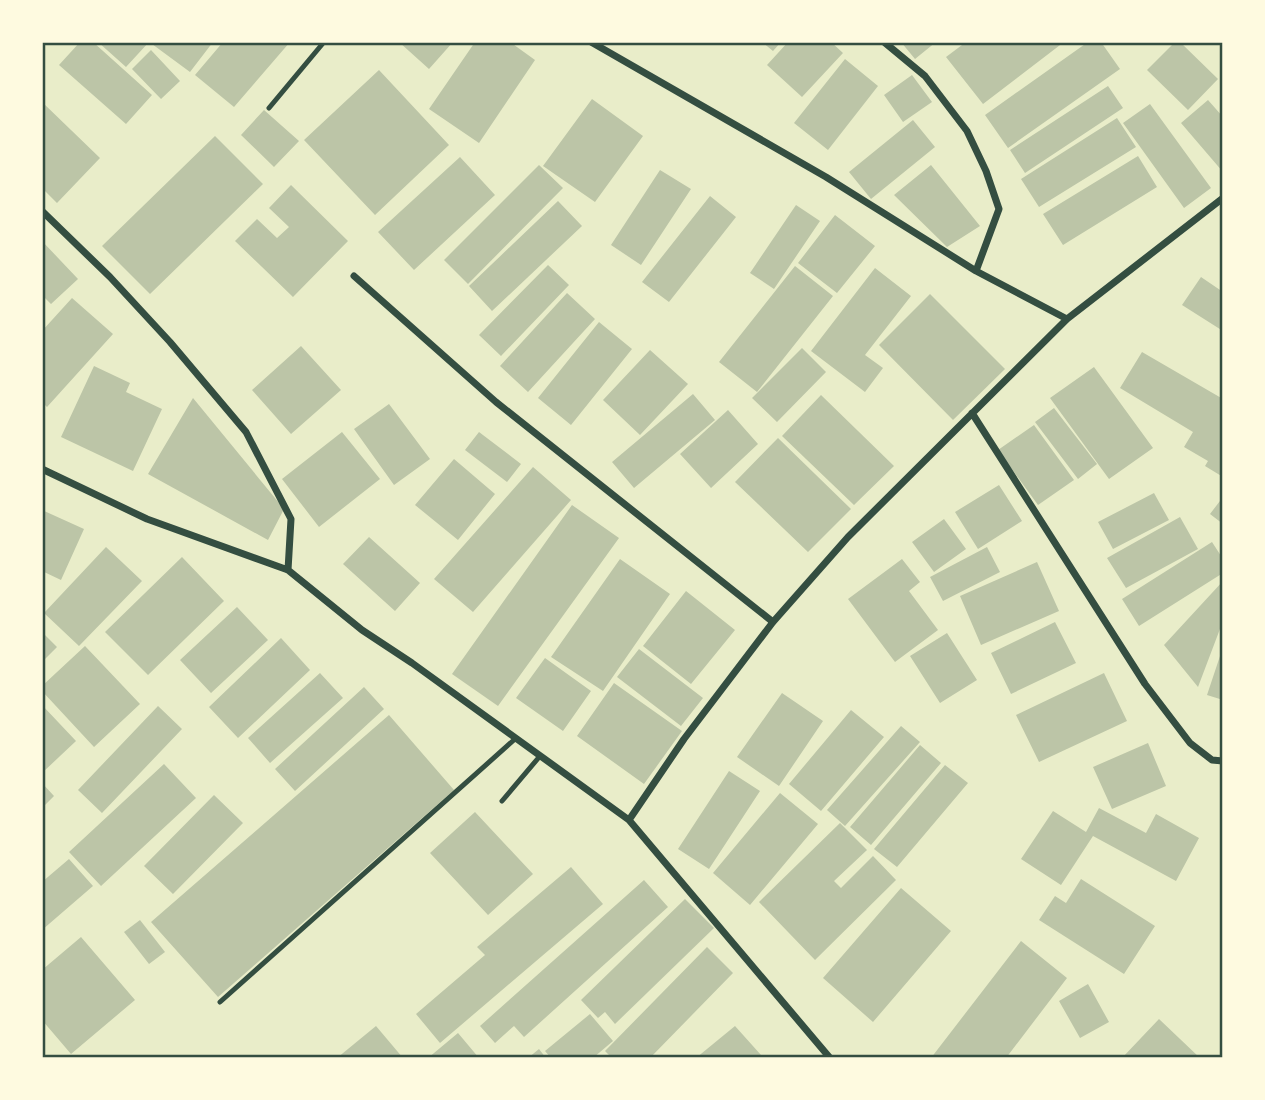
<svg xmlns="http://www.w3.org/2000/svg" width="1265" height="1100" font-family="'DM Sans',sans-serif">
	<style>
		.building { fill: #bcc5a7 }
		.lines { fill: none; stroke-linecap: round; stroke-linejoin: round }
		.service { stroke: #344e41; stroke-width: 5 }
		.minor { stroke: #344e41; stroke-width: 7 }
		.neatline { fill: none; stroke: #344e41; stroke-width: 2.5 }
	</style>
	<rect width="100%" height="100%" fill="#e9edc9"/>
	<path class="building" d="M80,42H93L152,95L126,124L59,65Z
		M98,42H149L126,67Z
		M153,42H213L190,72L152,44Z
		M223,42H290L234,107L195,75Z
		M399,42H453L429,69Z
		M475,42H510L535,60L479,143L429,109Z
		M762,42H781L773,51Z
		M788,42H831L843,53L802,97L767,65Z
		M901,42H936L915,59Z
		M966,42H1064L983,104L946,57Z
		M1088,42H1101L1120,69L1008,148L985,115Z
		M1175,42H1180L1218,79L1188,110L1147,70Z
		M151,50L180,81L161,99L132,69Z
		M845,59L878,86L828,150L794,123Z
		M379,70L449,145L375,215L304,140Z
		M912,75L932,102L903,122L884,95Z
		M1108,86L1123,108L1025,173L1010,150Z
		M592,99L643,136L595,202L543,166Z
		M1208,100L1223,117V172L1181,123Z
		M42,102L100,158L57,203L42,188Z
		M1150,104L1211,188L1184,208L1123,123Z
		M264,110L299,141L274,167L241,135Z
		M1117,118L1136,147L1039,207L1021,179Z
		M913,120L935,147L871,199L849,172Z
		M215,136L263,184L150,294L102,246Z
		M1138,156L1157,187L1063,245L1043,214Z
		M460,157L495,195L414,270L378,232Z
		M539,165L563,188L468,284L444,260Z
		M931,165L980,226L947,247L894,195Z
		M660,170L691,189L641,265L611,245Z
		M291,185L348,241L293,297L235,241L257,219L277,238L289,227L269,208Z
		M710,196L736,217L669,302L642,282Z
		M558,201L582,226L492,311L469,286Z
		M796,205L820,221L774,289L750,273Z
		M835,215L875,246L837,293L798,263Z
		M42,241L78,279L51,304L42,295Z
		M548,265L569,285L501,356L479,335Z
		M795,266L833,296L757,392L719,362Z
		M875,268L911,296L865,355L883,368L865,392L811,351Z
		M1201,277L1223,292V331L1182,305Z
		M567,293L595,319L528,392L500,366Z
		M930,294L1005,369L953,420L879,345Z
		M72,298L113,334L47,407L42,402V331Z
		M599,322L632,349L571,425L538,398Z
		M301,346L341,390L291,434L252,390Z
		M802,348L826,372L777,422L752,398Z
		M650,350L688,384L640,435L603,400Z
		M1142,352L1223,399V477L1205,466L1208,461L1184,447L1193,432L1120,388Z
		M94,366L130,383L126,392L162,409L133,471L61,437Z
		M1094,367L1153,448L1109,479L1050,398Z
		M693,394L715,420L634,488L612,462Z
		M821,395L894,466L854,505L782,436Z
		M193,398L284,509L268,540L148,474Z
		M389,404L430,459L394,485L354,429Z
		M1054,408L1097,464L1078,479L1035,422Z
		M728,410L758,444L711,488L680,454Z
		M1034,425L1074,480L1038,505L998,450Z
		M342,432L380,479L319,527L282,479Z
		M479,432L521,464L507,482L465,450Z
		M778,438L851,509L808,552L735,482Z
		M454,459L495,494L458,540L415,505Z
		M533,467L571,500L473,612L434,579Z
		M999,485L1022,521L978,549L955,512Z
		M1154,493L1169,520L1113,549L1098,522Z
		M1223,497V524L1210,514Z
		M572,505L619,538L498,706L452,674Z
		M42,510L84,529L61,580L42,571Z
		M1180,517L1198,549L1126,588L1107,558Z
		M944,519L966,549L934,572L912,542Z
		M369,537L420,583L395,611L343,564Z
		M1212,542L1223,559V573L1139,626L1122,599Z
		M106,547L142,581L79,646L44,613Z
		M987,547L1000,572L943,601L930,577Z
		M182,557L224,601L148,675L105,632Z
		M620,559L670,594L603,691L551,657Z
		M902,559L920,582L909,591L938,630L895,662L848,599Z
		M1037,562L1059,611L981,645L960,596Z
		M1223,581V621L1198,687L1164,645Z
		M686,591L735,630L691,684L643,646Z
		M237,607L268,640L211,693L180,660Z
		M1055,622L1076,663L1011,694L991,653Z
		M42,632L57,647L42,662Z
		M947,633L977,680L940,703L910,656Z
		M281,638L310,670L238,738L209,707Z
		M85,646L140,704L94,747L42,691V686Z
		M639,649L703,698L681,726L617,677Z
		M1221,653L1223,654V700L1207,695Z
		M545,658L591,691L563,731L516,698Z
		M320,673L343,698L270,763L248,738Z
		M1104,673L1127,721L1039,762L1016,715Z
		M614,683L682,731L644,784L577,736Z
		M364,687L384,709L295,791L275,769Z
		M782,693L823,721L779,786L737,757Z
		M42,705L76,741L42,773Z
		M158,706L182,729L102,813L78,790Z
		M851,710L884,737L821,811L789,784Z
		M389,715L454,790L218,997L151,922Z
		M901,726L920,742L845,826L827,810Z
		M1148,743L1166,786L1112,809L1093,767Z
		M920,745L941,763L871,845L850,827Z
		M164,764L196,798L101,886L69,852Z
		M945,765L968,783L897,867L874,849Z
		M729,771L760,791L709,869L678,849Z
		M42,783L54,796L44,806L42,804Z
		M780,793L818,824L750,905L713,873Z
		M214,795L243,823L173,894L144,866Z
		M1099,808L1146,833L1156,814L1199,838L1176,881L1093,836L1061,885L1021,859L1053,811L1086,832Z
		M475,812L533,874L488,915L430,853Z
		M840,823L867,850L834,881L841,888L873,856L896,880L815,960L759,902Z
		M69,859L93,886L42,930V882Z
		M571,867L603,904L440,1043L416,1014L485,955L477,947Z
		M1081,879L1155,926L1124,974L1039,920L1055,896L1066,903Z
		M644,880L668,907L524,1037L514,1026L495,1043L480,1026Z
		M901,888L951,931L873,1022L823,978Z
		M685,899L714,928L615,1024L605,1012L598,1018L581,1000Z
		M140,920L165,952L149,964L124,932Z
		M81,937L135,1000L71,1054L42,1020V970Z
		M1021,941L1067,978L1006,1058H931Z
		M707,947L733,973L650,1058H612L605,1051Z
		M1088,984L1109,1022L1080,1038L1059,1001Z
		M590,1014L613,1041L593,1058H551L545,1051Z
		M1159,1019L1200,1058H1122Z
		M376,1026L403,1058H337Z
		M735,1026L761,1055L757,1058H696Z
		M458,1033L479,1058H428Z
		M539,1049L546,1058H528Z"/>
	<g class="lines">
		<path class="service" d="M269,108L324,42
			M502,801L540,756
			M220,1002L515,739"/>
		<path class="minor" d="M591,42L826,177L976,271L1067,319
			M884,42L925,76L967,131L986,171L999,209L976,271
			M42,211L110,277L170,342L246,432L291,519L288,570
			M354,276L496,402L773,622
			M972,413L1145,684L1190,743L1212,760L1223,761
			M42,469L147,519L288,570L362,630L412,663L629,820L830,1058
			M629,820L684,739L773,622L848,537L1067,319L1223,198"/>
	</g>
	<rect width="1265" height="1100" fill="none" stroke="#fefae0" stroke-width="88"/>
	<rect x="44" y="44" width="1177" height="1012" class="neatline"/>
</svg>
